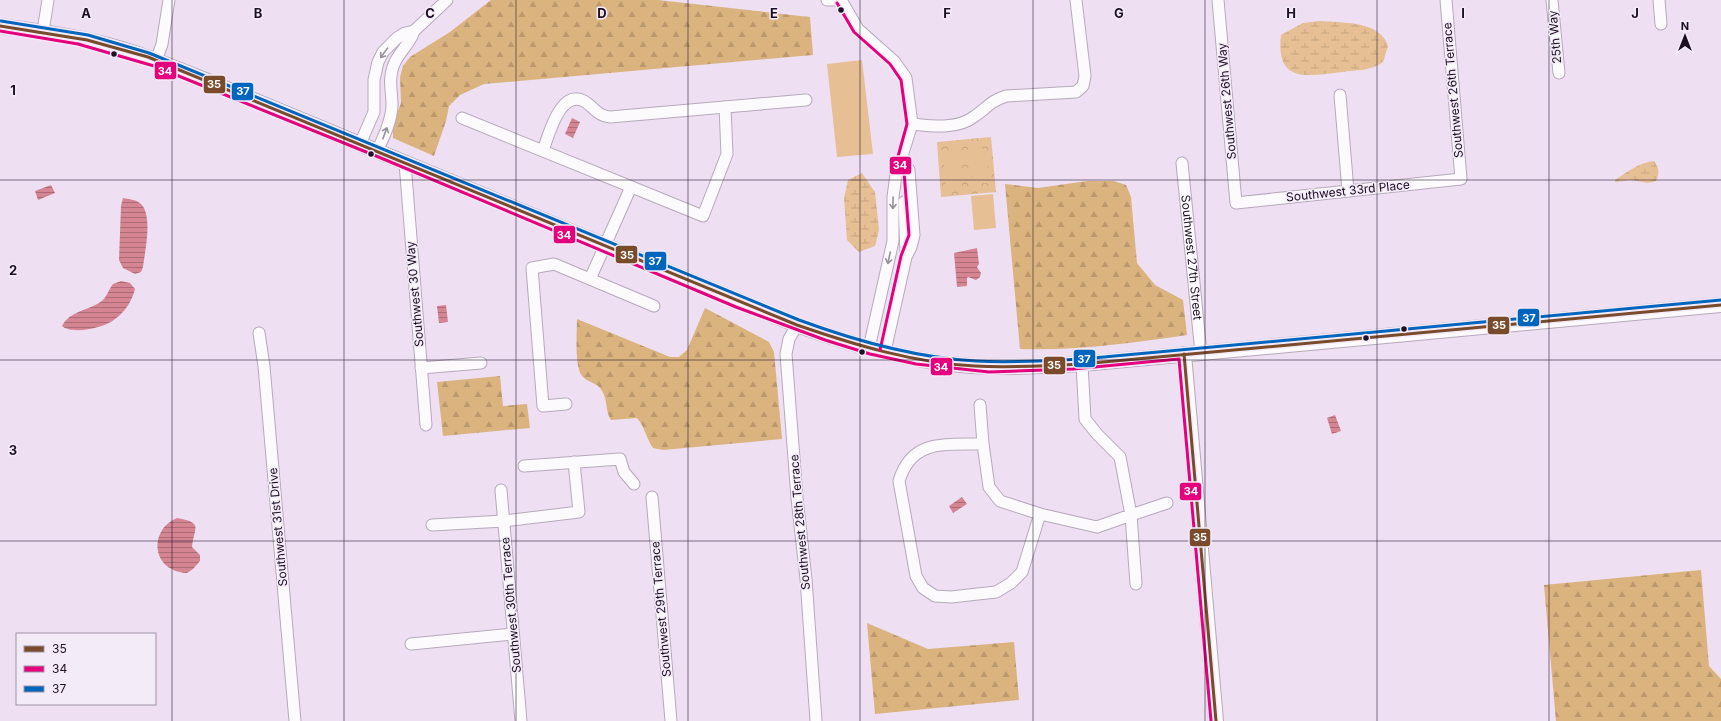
<svg xmlns="http://www.w3.org/2000/svg" width="1721" height="721" font-family="Inter,sans-serif">
	<style>
		.forest { fill: url(#forest-firs) }
		.wetland { fill: url(#wetland-marsh) }
		.park { fill: url(#park-crowns) }
		.pitch { fill: #e6c094 }
		.water { fill: url(#water-rules) }
		.lines { fill: none; stroke-linecap: round; stroke-linejoin: round }
		.minor-casing { stroke: #b7a9bc; stroke-width: 13 }
		.tertiary-casing { stroke: #b7a9bc; stroke-width: 16 }
		.minor { stroke: #fcfafd; stroke-width: 11 }
		.tertiary { stroke: #fcfafd; stroke-width: 14 }
		.bus-1-casing { stroke: #f4ebf8; stroke-width: 6 }
		.bus-2-casing { stroke: #f4ebf8; stroke-width: 6 }
		.bus-3-casing { stroke: #f4ebf8; stroke-width: 6 }
		.bus-1 { stroke: #7a4b2a; stroke-width: 3 }
		.bus-2 { stroke: #e5007d; stroke-width: 3 }
		.bus-3 { stroke: #0065bd; stroke-width: 3 }
		.oneway { stroke: #98909b }
		.grid { fill: none; stroke: #1e0f24; stroke-width: 1; stroke-opacity: 0.55 }
		.bus-dot { fill: #1e0f24; stroke: #f4ebf8; stroke-width: 1.5 }
		.labels { text-anchor: middle; stroke-width: 3; stroke-linejoin: round; paint-order: stroke }
		.street-label { font-size: 12px; fill: #1e0f24; stroke: #f4ebf8 }
		.grid-label { font-size: 13px; text-anchor: middle; font-weight: bold; fill: #1e0f24; stroke: #f4ebf8; stroke-width: 3; stroke-linejoin: round; paint-order: stroke }
		.line-badge { stroke: #f4ebf8; stroke-width: 1.5 }
		.badge-label { font-size: 11px; text-anchor: middle; font-weight: bold; fill: #fff }
	</style>
	<defs>
		<pattern id="forest-firs" width="22" height="20" patternUnits="userSpaceOnUse"><rect width="22" height="20" fill="#dbb37e"/><path d="M5 1l3.5 6h-7zM16 11l3.5 6h-7z" fill="#bc996d"/></pattern>
		<pattern id="wetland-marsh" width="20" height="14" patternUnits="userSpaceOnUse"><rect width="20" height="14" fill="#e6c094"/><path d="M1 5h8M5 5V1M11 12h8M15 12V8" fill="none" stroke="#c5a47f"/></pattern>
		<pattern id="park-crowns" width="20" height="18" patternUnits="userSpaceOnUse"><rect width="20" height="18" fill="#e6c094"/><path d="M2 6a3 3 0 1 1 6 0M12 15a3 3 0 1 1 6 0" fill="none" stroke="#c5a47f"/></pattern>
		<pattern id="water-rules" width="6" height="5" patternUnits="userSpaceOnUse"><rect width="6" height="5" fill="#d58592"/><path d="M0 2.5h6" fill="none" stroke="#ac6b77"/></pattern>
	</defs>
	<rect width="100%" height="100%" fill="#eedff3"/>
	<path class="forest" d="M491,0H658L810,17L813,55L484,84L460,95L449,106L446,121L434,156L393,138V125L401,103L400,77L403,66L410,57L450,32Z
		M1087,181H1114L1126,185L1131,197L1137,263L1155,285L1183,300L1187,335C1131,343 1076,351 1020,349L1005,184L1038,188Z
		M705,308L769,342L774,352L782,439L663,450L653,448C646,438 645,427 637,418L611,420C605,411 608,400 602,391C597,382 589,383 583,377C574,369 577,332 577,319L670,357H679L687,350Z
		M500,376L503,406L527,404L530,428L443,436L437,382Z
		M1701,570L1709,666L1721,679V721H1556L1544,585Z
		M867,623L928,649L1014,642L1019,700L875,714Z"/>
	<path class="wetland" d="M1319,21C1341,23 1380,20 1388,46L1383,62C1371,71 1357,70 1342,72C1308,76 1275,84 1281,35L1303,23Z
		M1654,161C1659,168 1660,173 1656,181L1648,183L1632,180L1615,182V180C1627,172 1640,162 1654,161Z
		M862,173L875,192L879,230L875,246L859,252L847,240L844,198L848,180Z"/>
	<path class="park" d="M991,137L996,192L941,197L937,142Z"/>
	<path class="pitch" d="M862,60L873,154L837,157L827,64Z
		M986,148L989,183L973,184L970,150Z
		M959,151L962,185L946,187L943,152Z
		M993,194L996,228L974,230L971,196Z"/>
	<path class="water" d="M572,118L580,122L573,138L565,134Z
		M51,185L55,193L38,200L35,191Z
		M123,198C129,199 137,200 141,204C153,216 145,251 143,267L141,272L135,274L123,268L119,260L121,206Z
		M977,248L979,264L977,267L981,273L980,277L976,280L968,277L967,278V286L957,287L954,253Z
		M121,281L130,283L135,289C132,301 125,312 115,319C105,328 72,335 62,326C70,310 92,310 103,300C107,296 109,289 113,284Z
		M446,305L448,322L439,323L437,306Z
		M1335,415L1341,431L1332,434L1327,418Z
		M962,497L967,504L953,513L949,506Z
		M177,518C204,523 194,527 192,547L200,555V561L193,569L187,573C150,571 149,529 177,518Z"/>
	<g class="lines">
		<g class="minor-casing">
			<g id="minor">
				<path d="M827,0H838"/>
				<path d="M841,0L858,29L894,61L906,78L912,124L896,175L893,197V241L869,348"/>
				<path d="M1218,0L1236,203L1461,179L1446,0"/>
				<path d="M1552,0L1559,73"/>
				<path d="M1659,0L1661,24"/>
				<path d="M43,31L48,0"/>
				<path d="M156,61L162,44L169,0"/>
				<path d="M1340,95L1348,191"/>
				<path d="M462,118L703,216L727,154L725,107"/>
				<path d="M912,124C932,126 957,130 975,116C988,107 989,102 1006,96L1076,92L1083,86L1085,76L1076,0"/>
				<path d="M360,144L374,112V80L378,62L383,52L397,38L405,33L414,31L447,0"/>
				<path d="M543,150C549,135 560,89 584,101C594,107 597,116 610,117L806,100"/>
				<path d="M377,151C384,137 392,120 392,104C392,92 388,80 393,67C397,53 410,45 414,31"/>
				<path d="M405,163L426,425"/>
				<path id="s1" d="M1182,163L1201,353"/>
				<path d="M904,202L906,253"/>
				<path d="M590,279L631,187"/>
				<path d="M797,325L789,339L786,354L797,498L806,579L816,721"/>
				<path d="M259,333L264,366L295,721"/>
				<path d="M885,351L906,257L911,247L914,235L909,170L902,160"/>
				<path d="M421,368L481,363"/>
				<path d="M566,404L543,406L532,268L554,264L654,306"/>
				<path d="M980,405L983,444L989,487L1000,501L1040,514L1097,527L1131,515L1120,457L1097,434L1085,419L1082,364"/>
				<path d="M983,444C946,445 912,438 899,481L916,576L923,588L935,596L951,597L996,592L1011,583L1022,572L1040,514"/>
				<path d="M524,466L620,459L624,472L634,484"/>
				<path d="M501,490L521,721"/>
				<path d="M652,497L671,721"/>
				<path d="M432,525L504,521L579,512L574,462"/>
				<path d="M1136,584L1131,515L1167,503"/>
				<path d="M411,644L513,634"/>
			</g>
		</g>
		<g class="tertiary-casing">
			<path id="tertiary" d="M0,26C46,32 94,39 138,54C164,63 190,74 215,84L797,325C849,344 904,360 960,365C1000,369 1041,366 1082,364L1721,305
				M1184,354L1216,721"/>
		</g>
		<use href="#minor" class="minor"/>
		<use href="#tertiary" class="tertiary"/>
		<g class="bus-1-casing">
			<path id="bus-1" d="M0,26L87,40L148,57L797,325C855,345 914,363 975,366C1011,368 1046,366 1082,364L1721,305
				M1184,354L1216,721"/>
		</g>
		<g class="bus-2-casing">
			<path id="bus-2" d="M837,3L854,32L890,64L901,80L907,124L897,160L904,172L909,235L901,256L880,350
				M0,31L78,44L154,66L381,158L736,307L825,340L870,354L916,364L989,372L1073,369L1179,359L1211,721"/>
		</g>
		<g class="bus-3-casing">
			<path id="bus-3" d="M1,21L88,35L149,53L799,320C856,341 915,358 976,361C1011,363 1046,361 1082,359L1721,300"/>
		</g>
		<use href="#bus-1" class="bus-1"/>
		<use href="#bus-2" class="bus-2"/>
		<use href="#bus-3" class="bus-3"/>
	</g>
	<defs><path id="oneway-shaft" d="M-6 0H5M1.5-3L5.5 0L1.5 3" fill="none" stroke-width="1.6" stroke-linecap="round" stroke-linejoin="round"/></defs>
	<g class="oneway">
		<use href="#oneway-shaft" transform="translate(384 53) rotate(126)"/>
		<use href="#oneway-shaft" transform="translate(385 133) rotate(-70)"/>
		<use href="#oneway-shaft" transform="translate(893 203) rotate(91)"/>
		<use href="#oneway-shaft" transform="translate(889 258) rotate(102)"/>
	</g>
	<path class="grid" d="M172,0V721M344,0V721M516,0V721M688,0V721M860,0V721M1033,0V721M1205,0V721M1377,0V721M1549,0V721M0,180H1721M0,360H1721M0,541H1721"/>
	<g class="bus-dot">
		<circle cx="841" cy="10" r="3.5"/>
		<circle cx="114" cy="54" r="3.5"/>
		<circle cx="371" cy="154" r="3.5"/>
		<circle cx="1404" cy="329" r="3.5"/>
		<circle cx="1366" cy="338" r="3.5"/>
		<circle cx="862" cy="352" r="3.5"/>
	</g>
	<g class="labels">
		<g class="street-label">
			<text transform="translate(1555 37) rotate(-95)" y="4">25th Way</text>
			<text transform="translate(1453 90) rotate(-95)" y="4">Southwest 26th Terrace</text>
			<text transform="translate(1227 101) rotate(-95)" y="4">Southwest 26th Way</text>
			<text transform="translate(1348 191) rotate(-6)" y="4">Southwest 33rd Place</text>
			<text dy="4" stroke="none"><textPath href="#s1" startOffset="95">Southwest 27th Street</textPath></text>
			<text transform="translate(415 294) rotate(-95)" y="4">Southwest 30 Way</text>
			<text transform="translate(800 522) rotate(-95)" y="4">Southwest 28th Terrace</text>
			<text transform="translate(278 527) rotate(-95)" y="4">Southwest 31st Drive</text>
			<text transform="translate(511 605) rotate(-95)" y="4">Southwest 30th Terrace</text>
			<text transform="translate(661 609) rotate(-95)" y="4">Southwest 29th Terrace</text>
		</g>
	</g>
	<g class="grid-label">
		<text x="86" y="18">A</text>
		<text x="258" y="18">B</text>
		<text x="430" y="18">C</text>
		<text x="602" y="18">D</text>
		<text x="774" y="18">E</text>
		<text x="947" y="18">F</text>
		<text x="1119" y="18">G</text>
		<text x="1291" y="18">H</text>
		<text x="1463" y="18">I</text>
		<text x="1635" y="18">J</text>
		<text x="13" y="95">1</text>
		<text x="13" y="275">2</text>
		<text x="13" y="455">3</text>
	</g>
	<g class="line-badge">
		<rect x="154" y="61" width="23" height="19" rx="4" fill="#e5007d"/>
		<rect x="203" y="75" width="23" height="19" rx="4" fill="#7a4b2a"/>
		<rect x="231" y="82" width="23" height="19" rx="4" fill="#0065bd"/>
		<rect x="889" y="156" width="23" height="19" rx="4" fill="#e5007d"/>
		<rect x="553" y="225" width="23" height="19" rx="4" fill="#e5007d"/>
		<rect x="615" y="245" width="23" height="19" rx="4" fill="#7a4b2a"/>
		<rect x="644" y="251" width="23" height="20" rx="4" fill="#0065bd"/>
		<rect x="1517" y="308" width="23" height="19" rx="4" fill="#0065bd"/>
		<rect x="1487" y="316" width="23" height="19" rx="4" fill="#7a4b2a"/>
		<rect x="1073" y="349" width="23" height="19" rx="4" fill="#0065bd"/>
		<rect x="1043" y="356" width="23" height="19" rx="4" fill="#7a4b2a"/>
		<rect x="930" y="357" width="23" height="19" rx="4" fill="#e5007d"/>
		<rect x="1179" y="482" width="23" height="19" rx="4" fill="#e5007d"/>
		<rect x="1189" y="528" width="22" height="19" rx="4" fill="#7a4b2a"/>
	</g>
	<g class="badge-label">
		<text x="165" y="75">34</text>
		<text x="214" y="88">35</text>
		<text x="243" y="95">37</text>
		<text x="900" y="169">34</text>
		<text x="564" y="239">34</text>
		<text x="627" y="259">35</text>
		<text x="655" y="265">37</text>
		<text x="1529" y="322">37</text>
		<text x="1499" y="329">35</text>
		<text x="1084" y="363">37</text>
		<text x="1054" y="369">35</text>
		<text x="941" y="371">34</text>
		<text x="1191" y="495">34</text>
		<text x="1200" y="541">35</text>
	</g>
	<rect x="16" y="633" width="140" height="72" fill="#f4ebf8" stroke="#9e93a3"/>
	<rect x="24" y="646" width="20" height="6" fill="#7a4b2a" stroke="#9e93a3"/>
	<text x="52" y="653" font-size="12" fill="#1e0f24">35</text>
	<rect x="24" y="666" width="20" height="6" fill="#e5007d" stroke="#9e93a3"/>
	<text x="52" y="673" font-size="12" fill="#1e0f24">34</text>
	<rect x="24" y="686" width="20" height="6" fill="#0065bd" stroke="#9e93a3"/>
	<text x="52" y="693" font-size="12" fill="#1e0f24">37</text>
	<g transform="translate(1685 36)" stroke="#f4ebf8" stroke-width="3" paint-order="stroke">
	<path d="M0-3L7 15L0 10L-7 15Z" fill="#1e0f24"/>
	<text y="-6" font-size="11" font-weight="bold" text-anchor="middle" fill="#1e0f24">N</text>
	</g>
</svg>
